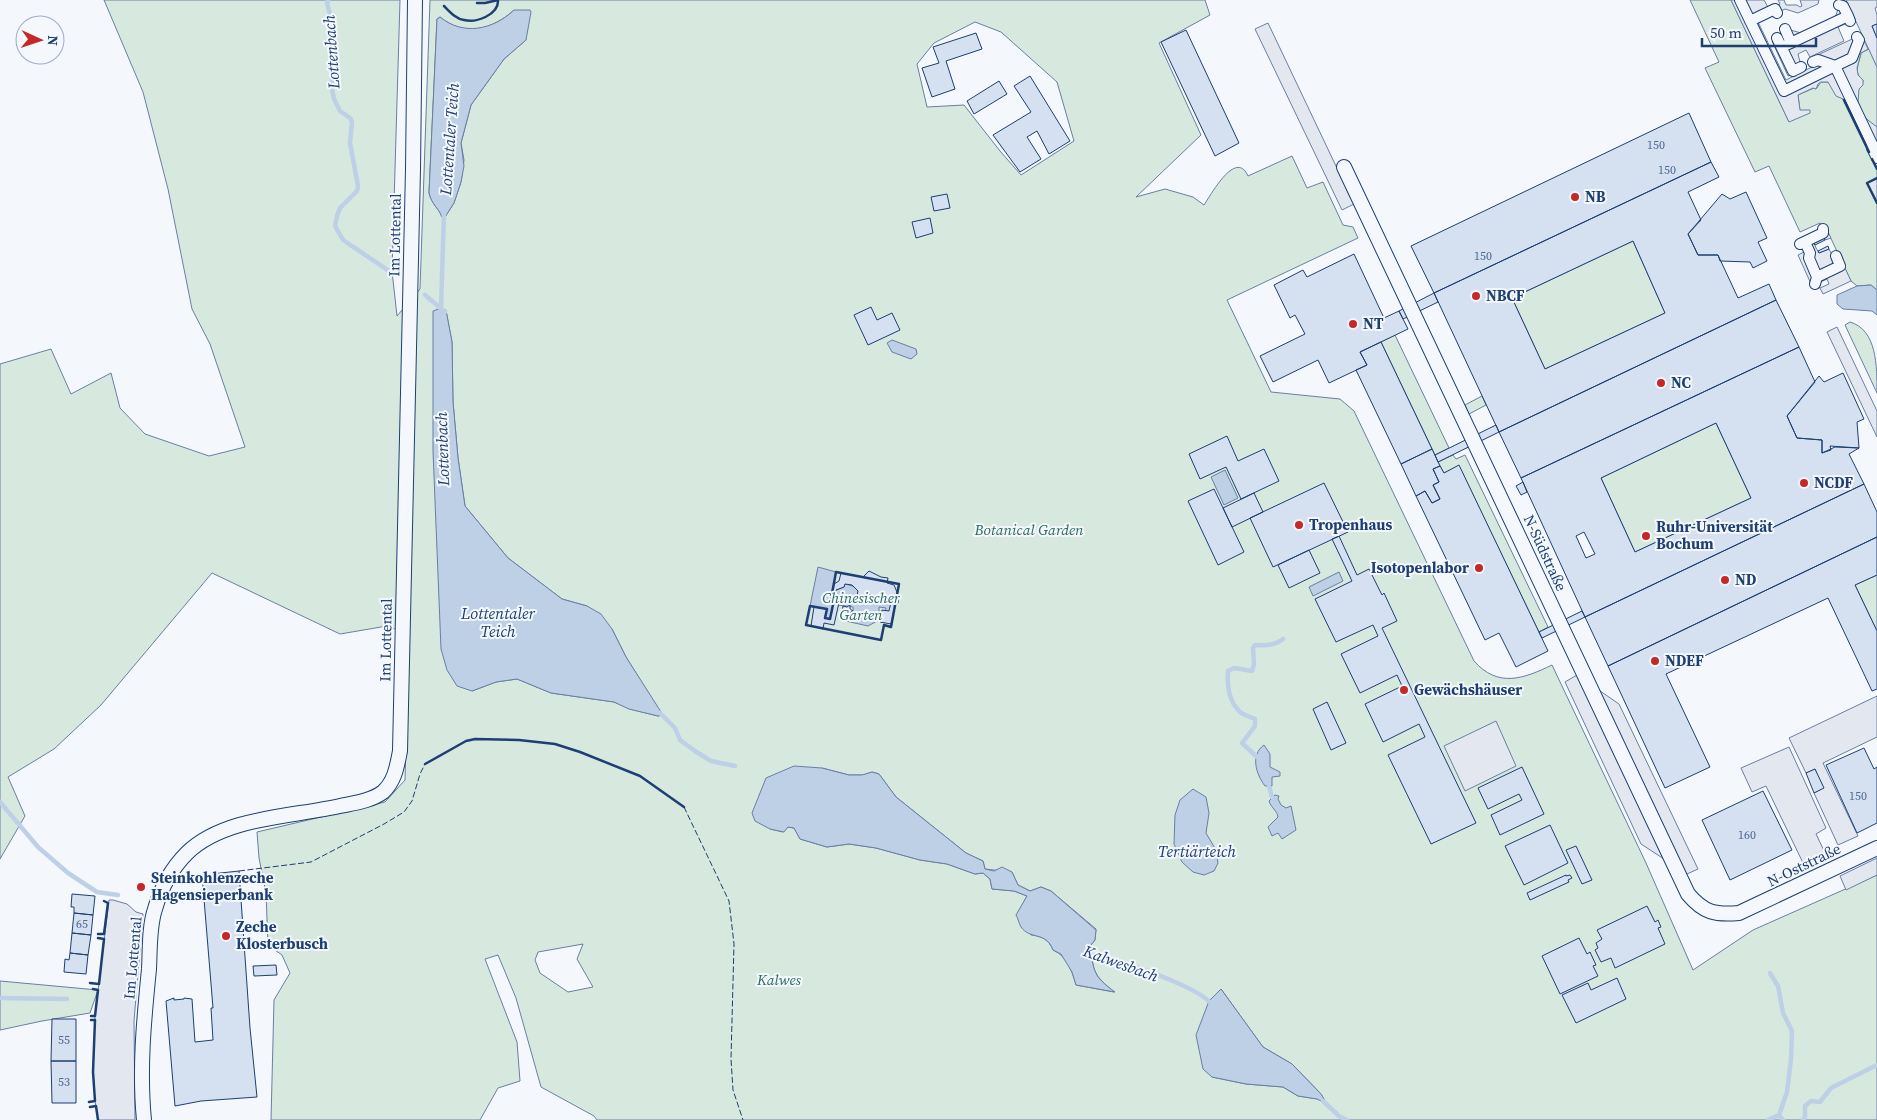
<svg xmlns="http://www.w3.org/2000/svg" width="1877" height="1120" font-family="'Source Serif 4',serif">
	<style>
		.green { fill: #d7e8df; stroke: #687fa3; fill-rule: evenodd }
		.parking { fill: #e3e8f0; stroke: #687fa3 }
		.water { fill: #bed0e5; stroke: #687fa3 }
		.lines { fill: none; stroke-linecap: round; stroke-linejoin: round }
		.stream { stroke: #bed0e5; stroke-width: 4.5 }
		.building { fill: #d5e0f0; stroke: #1d3f73; fill-rule: evenodd }
		.pedestrian-casing { stroke: #1d3f73; stroke-width: 12 }
		.minor-casing { stroke: #1d3f73; stroke-width: 16 }
		.pedestrian { stroke: #f4f7fb; stroke-width: 10 }
		.minor { stroke: #f4f7fb; stroke-width: 14 }
		.fence { stroke: #1d3f73; stroke-width: 1; stroke-dasharray: 6 2.5; stroke-linecap: butt }
		.wall { stroke: #1d3f73; stroke-width: 2.5 }
		.poi-dot { fill: #c62828; stroke: #f4f7fb; stroke-width: 2 }
		.labels { text-anchor: middle; stroke-width: 4; stroke-linejoin: round; paint-order: stroke }
		.number-label { font-size: 12px; fill: #4b6792 }
		.poi-label { font-size: 15px; font-weight: bold; fill: #1d3f73; stroke: #f4f7fb; text-anchor: start }
		.street-label { font-size: 15px; fill: #1d3f73; stroke: #f4f7fb }
		.park-label { font-size: 15px; font-style: italic; fill: #2c6c60; stroke: #f4f7fb }
		.water-label { font-size: 16px; font-style: italic; fill: #1d3f73; stroke: #f4f7fb }
	</style>
	<rect width="100%" height="100%" fill="#f4f7fb"/>
	<path class="green" d="M104,0H400L392,271L397,316L420,289L430,0H1205L1210,15L1159,43L1201,135L1136,197L1165,189L1193,197L1204,205C1212,193 1236,149 1248,176L1292,156L1307,188L1323,182L1343,225L1353,227L1358,238L1227,300L1271,392L1340,399L1354,411L1474,661C1498,688 1523,679 1552,665L1646,863L1693,970L1753,930L1877,875V1120H597L594,1116L541,1087L516,998L498,955L485,959L517,1042L520,1081L498,1088L480,1120H271L274,1000L290,973L282,955L268,945L266,893L259,858L257,832L385,802L405,780L409,634L387,626L340,634L212,573L101,705L54,749L8,777L25,816L0,859V364L51,349L71,394L111,373L120,408L145,434L209,456L245,447L210,344L192,309L168,189L143,92ZM514,10L526,40L504,59L471,105L461,143L464,160L461,182L454,203L445,217H442C438,207 432,205 429,193L437,19L440,17C464,37 492,30 514,10ZM975,22L1001,32L1057,82L1074,141L1021,175L1000,151L964,105L927,107L917,64L934,43ZM446,311L452,342L453,402L458,458L465,506L508,558L562,599L587,606L612,629L626,657L662,715L658,716L630,709L614,702L551,693L517,679L496,682L472,691ZM822,768L849,775H863L872,772L879,774L896,797L966,853L983,861L985,869L1012,872L1018,885L1030,891L1041,887L1051,891L1096,929L1095,940L1090,946C1094,973 1093,974 1114,992L1076,985C1072,971 1067,956 1053,950C1049,940 1042,936 1031,935L1017,915L1027,896L1014,891L992,889L990,879L983,873L975,874L947,864L920,860L876,848L849,844L827,847L800,839L794,828L788,827L783,832L770,829ZM583,944L577,959L593,987L568,992L540,973L535,960L538,952ZM1221,989L1263,1047L1292,1064L1321,1094L1326,1103L1318,1099L1298,1096L1283,1087L1246,1084L1212,1077Z
		M1690,0H1731L1789,122L1800,111L1798,95L1814,88L1816,89L1821,82H1828L1843,99L1877,169V178L1868,183L1877,203V290L1871,285L1857,286L1851,281L1826,228L1820,223L1800,232L1769,166L1755,172L1705,68L1719,62Z
		M1869,49L1877,67V127C1865,120 1853,106 1858,90C1860,85 1863,86 1863,80C1853,73 1859,64 1861,53Z
		M1633,241L1665,313L1545,369L1512,298Z
		M1850,322C1877,330 1877,366 1877,393L1845,325Z
		M1395,335L1449,448L1435,455L1381,342Z
		M1482,396L1486,405L1469,414L1465,405Z
		M1716,423L1751,498L1635,552L1601,478Z
		M1453,455L1456,459L1465,455L1548,627L1539,632L1459,466L1444,473L1438,462Z
		M1877,575V631L1855,585Z
		M0,981L98,990L90,1013L42,1021L0,1030Z"/>
	<path class="parking" d="M1731,0H1764L1769,9L1780,4L1778,0H1784L1786,5H1797L1800,7L1802,6L1800,0H1819L1818,4L1798,13L1785,9L1758,22L1786,80L1814,66L1811,58L1861,35L1868,49L1861,53L1857,68L1858,75L1863,80V85L1859,89L1858,102L1864,117L1877,127V162L1874,163L1843,99L1836,96L1828,82H1821L1818,84L1816,89L1813,88L1798,95L1800,110H1810V113L1789,122Z
		M1841,0H1844L1854,20L1838,27L1844,41L1810,57L1806,50L1798,54L1802,70L1788,76L1772,41L1782,36L1784,41L1787,29L1801,33L1835,18Z
		M1846,0H1877V7L1875,8L1877,15V24L1872,26L1877,38V67Z
		M1268,23L1354,204L1342,210L1255,29Z
		M1877,178V203L1867,183Z
		M1826,228L1831,238L1825,240L1824,238L1814,243L1816,248L1819,253L1829,249L1833,257L1839,255L1851,281L1823,294L1820,288L1829,284L1827,279L1812,286L1798,255L1804,252L1798,241Z
		M1837,327L1877,411V437L1827,332Z
		M1577,675L1619,704L1698,869L1687,874L1641,844L1565,682Z
		M1877,696V737L1823,763L1858,836L1838,845L1814,793L1823,788L1815,769L1806,773L1789,738Z
		M1496,721L1516,766L1465,791L1444,746Z
		M1789,747L1826,828L1816,834L1826,855L1804,865L1766,786L1752,792L1741,768Z
		M1877,858V875L1846,890L1840,876Z
		M109,900H113L127,904L136,912L143,914L134,1021L135,1120H98L95,1101L93,1072L95,1016Z"/>
	<path class="water" d="M514,10H530L531,12L526,40L504,59L471,105L461,143L464,166L461,182L454,203L445,217H442C438,207 432,205 429,193L437,19L440,17C463,36 493,30 514,10Z
		M1871,285L1877,290V315L1872,311L1843,309L1837,304V295L1857,286Z
		M441,308L446,310L452,342L453,402L458,458L465,506L508,558L562,599L587,606L601,614L612,629L626,657L663,715L658,716L629,709L614,702L551,693L517,679L496,682L472,691L457,686L447,670L441,649L433,451V311Z
		M892,340L916,349L917,354L911,359L892,352L887,343Z
		M1225,470L1238,498L1224,505L1211,477Z
		M818,567L836,572L831,599L834,600L830,619L825,618L827,609L810,606Z
		M1339,572L1343,581L1313,596L1309,587Z
		M845,584C856,586 865,593 876,596L878,589L891,596L892,603L890,615L885,614L886,608L879,607V620L868,626L846,621L847,615L853,613V607L838,605L840,599L835,597L836,590L844,587Z
		M1264,745L1270,754V767L1280,772V776L1272,777V786H1265C1256,774 1250,755 1264,745Z
		M794,766L822,768L849,775H862L872,772L879,774L896,797L966,853L983,861L985,869L994,871L1002,867L1012,872L1018,885L1030,891L1041,887L1051,891L1096,930L1095,940L1090,946C1094,972 1093,976 1115,992L1076,985L1072,972L1061,954L1053,950C1046,931 1030,940 1021,927C1019,924 1018,918 1016,915L1027,896L1014,891L992,889L990,879L983,873L975,874L947,864L920,860L876,848L849,844L827,847L800,839L794,828L788,827L784,832L770,829L755,821L752,813L766,778Z
		M1193,789L1206,797L1209,813L1206,833L1216,850L1218,863L1214,871L1204,875L1193,872L1182,862L1174,844L1175,815L1180,800Z
		M1275,795L1279,796L1278,799L1281,805L1286,808L1291,806L1296,830L1282,839L1278,833L1272,836L1268,827L1278,817C1277,810 1271,808 1269,801Z
		M1221,989L1263,1047L1292,1064L1321,1094L1327,1104L1317,1099L1298,1096L1283,1087L1246,1084L1212,1077L1203,1069L1196,1035L1209,1001Z"/>
	<g class="lines">
		<path class="stream" d="M328,0L327,3L331,18L330,48L335,59L336,65L332,76V89L334,99L340,111L350,118L352,122L350,143L358,186L357,191L340,208L337,216L335,226L343,240L392,273
			M425,295L445,312
			M441,308L444,213
			M660,713L675,728L680,740L695,751L711,761L735,766
			M1257,757L1242,743L1255,726V719C1250,717 1244,715 1240,712C1229,702 1227,685 1228,671L1234,668L1252,671L1254,664L1253,648L1255,645C1265,646 1276,645 1283,639
			M1269,786L1272,797
			M0,802L38,847L68,873L97,892L118,895
			M1087,953C1098,959 1113,960 1125,964C1144,969 1203,990 1212,1005
			M1770,973L1778,986L1783,1013L1792,1031L1791,1059L1787,1092L1779,1115
			M0,998L67,999
			M1323,1101L1339,1116L1347,1120
			M1768,1120L1779,1115L1783,1120
			M1803,1120L1805,1117V1106L1811,1101L1820,1102L1831,1088L1877,1065"/>
	</g>
	<path class="building" d="M1877,24V38L1872,26Z
		M1186,30L1239,143L1215,156L1161,42Z
		M976,33L982,49L946,61L955,89L932,97L922,68L939,63L933,47Z
		M1030,76L1070,141L1049,154L1037,131L1027,137L1041,159L1020,172L993,135L1031,112L1014,86Z
		M999,81L1007,94L974,114L967,101Z
		M1689,113L1711,162L1434,293L1411,246Z
		M1711,162L1719,177L1688,192L1701,220L1688,234L1698,255H1718L1738,298L1769,284L1776,300L1499,432L1434,293ZM1633,241L1665,313L1545,369L1512,298Z
		M1746,192L1767,238L1758,242L1767,261L1753,268L1750,262L1720,261L1718,255H1698L1688,234L1722,194L1730,199Z
		M947,194L950,208L934,211L931,197Z
		M930,218L933,233L916,238L912,222Z
		M1824,238L1825,240L1815,245L1814,243Z
		M1828,246L1829,249L1819,253L1818,251Z
		M1354,254L1384,318L1399,311L1408,329L1360,352L1367,365L1329,383L1318,360L1273,382L1260,356L1305,334L1295,315L1290,318L1274,285L1303,270L1307,277Z
		M1434,293L1438,302L1403,319L1399,311Z
		M1776,300L1799,347L1521,478L1499,432Z
		M871,307L877,320L892,313L900,330L868,345L854,315Z
		M1381,342L1432,449L1401,464L1356,370L1367,365L1360,352Z
		M1799,347L1815,382L1787,416L1797,438L1822,440V453L1835,447L1859,448L1849,454L1864,484L1585,617L1521,478ZM1716,423L1751,498L1635,552L1601,478Z
		M1843,373L1864,419L1857,422L1859,448L1830,446L1831,450L1822,453V440L1797,438L1787,416L1819,376L1824,382Z
		M1496,425L1499,432L1438,462L1435,455Z
		M1227,436L1238,461L1264,449L1279,481L1241,499L1226,467L1200,479L1189,454Z
		M1432,449L1440,466L1433,469L1439,482L1433,485L1440,499L1432,503L1425,491L1416,496L1401,464Z
		M1459,465L1548,651L1516,667L1499,633L1485,640L1416,496L1425,491L1432,503L1440,499L1433,485L1439,482L1433,469L1440,466L1444,473Z
		M1523,482L1527,492L1521,495L1516,486Z
		M1324,483L1348,532L1273,567L1250,518Z
		M1864,484L1877,512V537L1608,666L1585,617Z
		M1214,489L1244,552L1218,565L1188,501Z
		M1254,493L1263,512L1232,527L1223,508Z
		M1584,532L1595,554L1586,558L1576,536Z
		M1339,536L1357,575L1369,569L1382,595L1384,593L1397,621L1382,628L1476,823L1431,844L1388,755L1425,737L1419,724L1383,742L1365,704L1402,686L1397,675L1360,693L1341,654L1378,636L1373,625L1336,642L1315,599L1352,581L1332,539Z
		M1877,537V575L1855,585L1877,631V689L1872,691L1828,598L1666,674L1710,767L1665,788L1608,666Z
		M1309,550L1320,573L1289,588L1278,565Z
		M869,571L881,577L888,578L887,583L894,585L899,597L898,603L895,605L891,624L880,622L882,610L889,611L891,602L889,598L866,594L865,598L857,596L858,591L852,585L845,584L844,587L836,590L835,597L840,598L834,625L824,623L823,629L811,626L814,607L827,609L825,618L830,619L834,600L831,599L834,584L839,581L841,573L863,577Z
		M850,605V609L853,611L849,613L848,616L846,613H842L843,606L847,607Z
		M1582,611L1585,617L1542,638L1539,632Z
		M1327,702L1346,743L1331,750L1313,709Z
		M1864,748L1874,769L1877,767V823L1857,833L1826,765Z
		M1522,767L1544,814L1500,835L1491,815L1522,800L1519,794L1488,809L1478,788Z
		M1815,769L1824,788L1814,793L1806,773Z
		M1763,791L1792,850L1730,880L1702,820Z
		M1550,825L1568,863L1524,885L1505,846Z
		M1576,846L1592,880L1582,884L1566,850Z
		M239,871L250,1028L257,1097L201,1101L175,1106L166,1001L174,998V1000L184,999V998L192,999L195,1042L213,1040L211,1008H213L202,875Z
		M1566,875V876L1570,875L1572,878L1568,880L1569,882L1530,900L1527,893Z
		M72,894L95,896L93,915L74,913V907H71Z
		M1647,906L1655,922L1658,920L1661,927L1658,928L1665,944L1615,968L1611,958L1601,962L1595,950L1598,948L1596,943L1602,939L1597,930Z
		M74,913L93,915L91,935L72,933Z
		M72,933L91,935L88,955L70,953Z
		M1579,938L1587,954L1590,952L1596,965L1593,966L1598,976L1560,994L1542,956Z
		M70,953L88,955L86,974L64,972L65,959L69,960Z
		M276,965L277,975L254,976L253,966Z
		M1617,978L1626,999L1576,1023L1562,995L1588,983L1591,990Z
		M52,1019H76V1061H51Z
		M51,1061H76V1103H52Z"/>
	<g class="lines">
		<g class="pedestrian-casing">
			<path id="pedestrian" d="M1740,0L1784,91L1835,66L1873,146L1877,147
				M1839,5L1843,6L1848,16
				M1750,21L1775,9L1777,13
				M1785,29L1791,43
				M1777,38L1793,71L1801,67
				M1782,47L1848,16L1850,21
				M1813,62L1818,60L1835,66L1852,58L1859,40L1857,37
				M1873,146L1872,148L1877,158
				M1805,242L1810,253L1809,258L1817,277L1815,284
				M1800,244L1823,233V229
				M1817,277L1840,266L1836,256"/>
		</g>
		<g class="minor-casing">
			<path id="minor" d="M1344,167L1688,894C1704,913 1715,915 1739,913L1877,848
				M144,1120C139,1069 144,1019 149,969C150,950 149,927 155,909C161,888 171,869 187,853C224,817 291,817 340,806C354,803 371,801 383,792C395,781 397,766 400,751L413,169L415,0"/>
		</g>
		<use href="#pedestrian" class="pedestrian"/>
		<use href="#minor" class="minor"/>
		<path class="fence" d="M684,807L729,901L734,944L731,1059L733,1090L743,1120
			M239,871L311,862L384,824L404,812L412,801L420,774L425,764"/>
		<path class="wall" d="M477,3H485L498,0
			M444,6C450,12 456,19 464,20C476,23 499,15 498,0
			M1844,100L1869,152
			M1872,159L1877,169
			M1877,178L1867,183L1877,203
			M836,572L899,584L891,627L884,625L881,640L806,625L810,606L827,609L825,618L830,619L834,600L831,599Z
			M425,764L466,741L475,739L519,740L555,744L580,752L640,776L684,807
			M98,934H104L108,903L104,901
			M90,983L99,984L104,939L98,938
			M91,1016H95L98,990L93,989
			M89,1102L95,1101L93,1072L95,1020H91
			M90,1107L96,1106L98,1120"/>
	</g>
	<g class="poi-dot">
		<circle cx="1575" cy="197" r="5"/>
		<circle cx="1476" cy="296" r="5"/>
		<circle cx="1353" cy="324" r="5"/>
		<circle cx="1661" cy="383" r="5"/>
		<circle cx="1804" cy="483" r="5"/>
		<circle cx="1299" cy="525" r="5"/>
		<circle cx="1646" cy="536" r="5"/>
		<circle cx="1479" cy="568" r="5"/>
		<circle cx="1725" cy="580" r="5"/>
		<circle cx="1655" cy="661" r="5"/>
		<circle cx="1404" cy="690" r="5"/>
		<circle cx="141" cy="887" r="5"/>
		<circle cx="226" cy="936" r="5"/>
	</g>
	<g class="labels">
		<g class="number-label">
			<text x="1656" y="149">150</text>
			<text x="1667" y="174">150</text>
			<text x="1483" y="260">150</text>
			<text x="1858" y="800">150</text>
			<text x="1747" y="839">160</text>
			<text x="82" y="928">65</text>
			<text x="64" y="1044">55</text>
			<text x="64" y="1086">53</text>
		</g>
		<g class="poi-label">
			<text x="1585" y="202">NB</text>
			<text x="1486" y="301">NBCF</text>
			<text x="1363" y="329">NT</text>
			<text x="1671" y="388">NC</text>
			<text x="1814" y="488">NCDF</text>
			<text x="1309" y="530">Tropenhaus</text>
			<text x="1656" y="532">Ruhr-Universität<tspan x="1656" dy="17">Bochum</tspan></text>
			<text x="1469" y="573" text-anchor="end">Isotopenlabor</text>
			<text x="1735" y="585">ND</text>
			<text x="1665" y="666">NDEF</text>
			<text x="1414" y="695">Gewächshäuser</text>
			<text x="151" y="883">Steinkohlenzeche<tspan x="151" dy="17">Hagensieperbank</tspan></text>
			<text x="236" y="932">Zeche<tspan x="236" dy="17">Klosterbusch</tspan></text>
		</g>
		<g class="street-label">
			<text transform="translate(395 235) rotate(-89)" y="5">Im Lottental</text>
			<text transform="translate(1545 553) rotate(65)" y="5">N-Südstraße</text>
			<text transform="translate(386 640) rotate(-89)" y="5">Im Lottental</text>
			<text transform="translate(1804 865) rotate(-26)" y="5">N-Oststraße</text>
			<text transform="translate(133 958) rotate(-85)" y="5">Im Lottental</text>
		</g>
		<g class="park-label">
			<text x="1029" y="535">Botanical Garden</text>
			<text x="861" y="603">Chinesischer<tspan x="861" dy="17">Garten</tspan></text>
			<text x="779" y="985">Kalwes</text>
		</g>
		<g class="water-label">
			<text transform="translate(331 52) rotate(-94)" y="6">Lottenbach</text>
			<text transform="translate(449 139) rotate(-86)" y="6">Lottentaler Teich</text>
			<text transform="translate(442 449) rotate(-92)" y="6">Lottenbach</text>
			<text x="498" y="619">Lottentaler<tspan x="498" dy="18">Teich</tspan></text>
			<text x="1197" y="857">Tertiärteich</text>
			<text transform="translate(1121 963) rotate(20)" y="6">Kalwesbach</text>
		</g>
	</g>
	<g transform="translate(40 40) rotate(93)"><circle r="24" fill="#f4f7fb" stroke="#9eadc5"/>
	<path d="M0-4L9 19L0 12L-9 19Z" fill="#c62828"/>
	<text y="-8" font-size="14" font-weight="bold" text-anchor="middle" fill="#1d3f73">N</text>
	</g>
	<path d="M1702 38v8h114v-8" fill="none" stroke="#1d3f73" stroke-width="2.5"/>
	<text x="1710" y="38" font-size="15" fill="#1d3f73" stroke="#f4f7fb" stroke-width="4" paint-order="stroke">50 m</text>
</svg>
